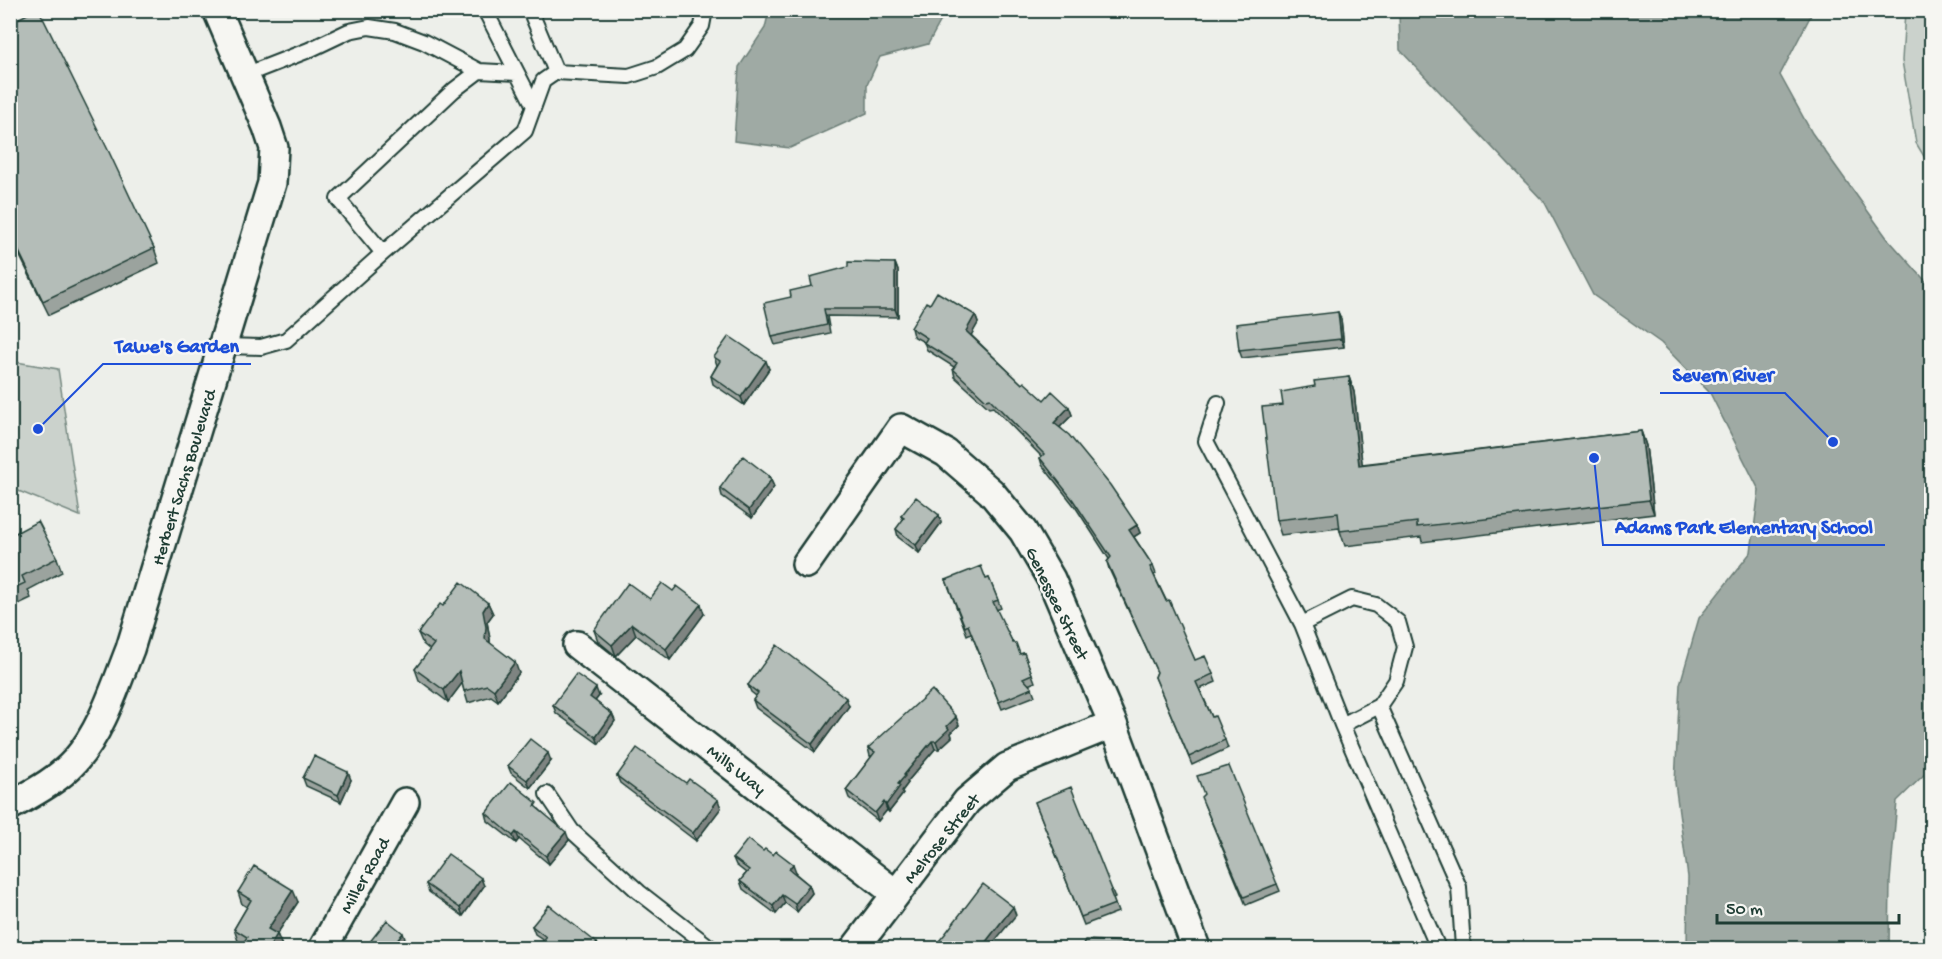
<svg xmlns="http://www.w3.org/2000/svg" width="1942" height="959" font-family="'Gochi Hand',sans-serif">
	<style>
		.green { fill: #cbd2cc; stroke: #758880; stroke-width: 1.5 }
		.water { fill: #9faaa4; stroke: #6c7e77; stroke-width: 1.5 }
		.lines { fill: none; stroke-linecap: round; stroke-linejoin: round }
		.service-casing { stroke: #1f3d34; stroke-width: 18 }
		.minor-casing { stroke: #1f3d34; stroke-width: 32 }
		.service { stroke: #f6f6f2; stroke-width: 14 }
		.minor { stroke: #f6f6f2; stroke-width: 27 }
		.wall { fill: #9ba39e; stroke: #1f3d34; stroke-width: 1.5 }
		.shaded-wall { fill: #7e8481; stroke: #1f3d34; stroke-width: 1.5 }
		.building { fill: #b4bdb8; stroke: #1f3d34; stroke-width: 1.5 }
		.labels { text-anchor: middle; stroke-width: 5; stroke-linejoin: round; paint-order: stroke }
		.street-label { font-size: 18px; fill: #1f3d34; stroke: #f6f6f2 }
		.leader { fill: none; stroke: #1d4ed8; stroke-width: 2 }
		.callout-dot { fill: #1d4ed8; stroke: #f6f6f2; stroke-width: 2 }
		.callout-label { font-size: 20px; text-anchor: middle; font-weight: bold; fill: #1d4ed8; stroke: #f6f6f2; stroke-width: 5; stroke-linejoin: round; paint-order: stroke }
	</style>
	<rect width="100%" height="100%" fill="#edefea"/>
	<filter id="ink" filterUnits="userSpaceOnUse"><feTurbulence type="fractalNoise" baseFrequency=".0167" numOctaves="2"/><feDisplacementMap in="SourceGraphic" scale="12" xChannelSelector="R" yChannelSelector="G"/><feConvolveMatrix kernelMatrix="1 2 1 2 8 2 1 2 1" color-interpolation-filters="sRGB"/></filter>
	<g filter="url(#ink)">
		<path class="green" d="M1905,11H1931V168L1916,143L1902,61Z
			M10,361L58,369L80,516L11,488Z"/>
		<path class="water" d="M769,11V10L946,11L928,44L880,57L867,85V113L790,148L734,141L739,67L765,28Z
			M1399,11H1813L1780,75L1812,133L1887,238L1931,287V768L1897,801L1890,881L1889,948H1687L1688,877L1675,783L1680,684L1699,618L1751,552L1759,490L1710,393L1661,343L1593,295L1545,203L1400,50Z"/>
		<g class="lines">
			<g class="service-casing">
				<path id="service" d="M485,10L533,104
					M530,10L556,72
					M245,75L309,50L349,31L369,27L395,31L424,42L479,71L517,73
					M383,253L338,199L454,90L479,71
					M224,346L261,347L286,340L383,253L525,131L543,81L556,72L629,76L657,67L685,50L702,26L705,10
					M1218,403L1206,441L1302,624L1342,725L1438,948
					M1302,624L1352,599L1376,605L1398,622L1405,647L1396,681L1379,706L1342,725
					M1379,706L1459,887L1463,948
					M547,794L572,831L639,892L711,948"/>
			</g>
			<g class="minor-casing">
				<path id="minor" d="M806,564L901,428L946,453L991,492L1023,531L1051,579L1113,724L1196,948
					M577,645L896,894
					M10,806C33,793 58,780 75,761C102,730 115,687 130,649L272,183L274,148L267,127L217,10
					M323,948L405,802
					M855,948L967,801L1007,767L1113,724"/>
			</g>
			<use href="#service" class="service"/>
			<use href="#minor" class="minor"/>
		</g>
		<path class="wall" d="M10,23L154,248L159,263L49,315L10,236Z
			M895,263L898,271V317L827,316L830,333L775,345L772,337L791,297L812,286Z
			M930,304L975,315L978,323L971,335L1022,384L1044,400L1069,407L1072,415L1060,427L1137,525L1140,533L1134,537L1153,566L1156,574L1154,575L1195,660L1213,674L1216,682L1200,689L1212,717L1225,740L1228,748L1192,765L1158,684L1155,677L1157,672L1109,569L1107,562L1109,559L1076,508L1042,465L1040,458L1041,456L993,407L989,408L955,377L953,369L954,367L927,350L924,342L913,336L911,328Z
			M1338,312L1341,319L1344,347L1242,358L1239,350Z
			M714,357L769,369L744,405L713,384L711,376L717,365Z
			M1349,377L1354,392L1362,464L1641,431L1646,446L1654,514L1422,542L1421,537L1345,546L1339,528L1281,535L1276,520L1283,405L1315,386Z
			M769,476L774,487L752,518L722,496L720,488Z
			M939,515L941,523L919,553L898,537L896,529L903,520L901,516Z
			M10,536L57,558L62,572L28,590L31,598L10,608Z
			M989,578L1001,608L996,610L1013,643L1020,654L1024,653L1035,682L1028,685L1032,688L1035,696L1002,709L971,633L967,635L946,580L986,579Z
			M650,599L704,614L670,660L636,635L616,656L598,641L594,630Z
			M488,603L493,614L487,622L490,639V643L519,673L498,701L491,696L468,703L462,683L448,702L419,680L415,669L430,650L423,644L418,633L443,606Z
			M748,685L849,706L815,752L756,708L753,700L756,696L751,692Z
			M599,696L595,701L612,714L615,721L599,744L556,713L553,705Z
			M956,717L959,725L951,733L952,737L939,749H935L907,782L908,783L902,791L903,794L889,812L887,810L878,821L849,798L846,790L872,756H870L868,748Z
			M551,761L530,788L511,773L508,766Z
			M617,776L686,783L721,808L696,841L620,783Z
			M303,778L351,780L341,802L306,786Z
			M1035,802L1112,890L1115,898L1113,899L1118,912L1084,925Z
			M1204,804L1277,884L1280,891L1246,905Z
			M539,809L569,840L549,864L519,839L516,843L488,821L486,813Z
			M763,851L796,872L795,873L809,885L812,893L797,912L785,903L776,914L743,889L740,881L746,873L736,865L733,858Z
			M426,884L484,886L463,916L429,892Z
			M238,892L298,902L277,934L282,946L280,948H246L244,945L238,941L234,929L247,907L242,904Z
			M532,926L597,943L599,948H537L544,940L535,934Z"/>
		<path class="shaded-wall" d="M895,263L898,271V317L895,309Z
			M1338,312L1341,319L1344,347L1341,339Z
			M975,315L978,323L969,339L966,331Z
			M766,361L769,369L744,405L741,397Z
			M1349,377L1354,392L1364,479L1359,465Z
			M1069,407L1072,415L1057,430L1054,423Z
			M1641,431L1646,446L1654,514L1649,500Z
			M769,476L774,487L752,518L749,510Z
			M939,515L941,523L919,553L916,545Z
			M1137,525L1140,533L1132,538L1129,530Z
			M488,603L493,614L487,622L490,639L489,651L485,639L483,611Z
			M701,604L704,614L670,660L666,649Z
			M632,624L636,635L616,656L612,645Z
			M515,662L519,673L498,701L494,690Z
			M459,671L463,682L448,702L444,690Z
			M596,688L599,696L592,705L590,697Z
			M846,698L849,706L815,752L812,744Z
			M612,714L615,721L599,744L596,737Z
			M956,717L959,725L951,733L952,737L939,749L936,741L947,726Z
			M932,741L935,749L907,782L908,783L902,791L903,794L889,812L886,805L904,775Z
			M548,753L551,761L530,788L527,780Z
			M348,772L351,780L341,802L338,795Z
			M718,800L721,808L696,841L693,833Z
			M884,802L887,810L878,821L875,813Z
			M516,832L519,839L516,843L513,836Z
			M566,832L569,840L549,864L546,856Z
			M793,864L796,872L792,877L789,869Z
			M481,878L484,886L463,916L460,908Z
			M809,885L812,893L797,912L795,904Z
			M293,890L298,902L273,940L268,929Z
			M782,895L785,903L776,914L773,906Z
			M1013,907L1016,915L989,948H981Z
			M403,933L406,941L400,948H394L393,946Z
			M277,934L282,946L280,948H269Z
			M597,943L599,948H593Z"/>
		<path class="building" d="M35,10H39L109,152L154,248L43,301L10,233V23Z
			M848,262L895,263V309H824L827,325L772,337L764,303L791,297L790,291L812,286L810,277L848,267Z
			M937,292L975,315L966,331L1022,384L1024,382L1044,400L1052,391L1069,407L1054,423L1069,435L1110,485L1137,525L1129,530L1153,566L1150,567L1166,601L1169,600L1195,660L1205,656L1213,674L1196,682L1212,717L1215,716L1225,740L1189,757L1155,677L1157,672L1107,562L1111,557L1073,500L1040,458L1044,454L990,399L986,400L953,369L957,363L924,343L927,338L911,328L926,302L930,304Z
			M1338,312L1341,339L1239,350L1236,324Z
			M729,336L766,361L741,397L711,376L720,361L714,357Z
			M1349,377L1359,465L1641,431L1649,500L1417,527V522L1340,531L1338,513L1276,520L1262,407L1283,405L1281,392L1315,386L1314,381Z
			M743,456L769,476L768,477L771,480L749,510L720,488Z
			M916,497L939,515L916,545L896,529L904,518L901,516Z
			M38,521L57,558L22,576L25,583L10,590V536Z
			M981,566L986,579L989,578L998,600L993,602L1013,643H1016L1020,654L1024,653L1032,674L1023,678L1032,688L999,702L968,625L965,627L946,580Z
			M461,582L488,603L483,611L486,627L485,639L515,662L494,690L487,685L464,691L459,671L444,690L415,669L434,644L418,633L440,604L443,606Z
			M628,583L650,599L662,583L673,591L677,586L701,604L666,649L632,624L612,645L594,630Z
			M777,645L846,698L812,744L753,700L758,693L748,685Z
			M576,674L596,688L590,697L612,714L596,737L553,705Z
			M932,690L956,717L947,726L949,729L936,741H932L904,775L905,776L898,784L900,786L886,805L884,802L875,813L846,790L875,752L868,748Z
			M530,739L548,753L527,780L508,766Z
			M637,748L686,783L689,779L718,800L693,833L617,776Z
			M314,756L348,772L338,795L303,778Z
			M1229,766L1277,884L1244,897L1201,797L1204,794L1197,776Z
			M511,782L537,803L535,806L566,832L546,856L516,832L513,836L486,813Z
			M1071,787L1112,890L1110,891L1115,904L1081,917L1035,802Z
			M748,839L763,851L765,849L773,855L776,851L793,864L789,869L809,885L795,904L782,895L773,906L740,881L749,870L733,858Z
			M448,854L481,878L460,908L426,884Z
			M254,866L293,890L268,929L277,934L269,948H254L244,942L247,937L234,929L251,900L238,892Z
			M983,884L1013,907L981,948H933L945,934Z
			M549,905L597,943L593,948H537L546,937L532,926Z
			M387,920L403,933L393,946L396,948H365Z
			M1085,940L1130,942L1132,944L1131,948H1081Z"/>
	</g>
	<g class="labels">
		<g class="street-label">
			<text transform="translate(183 477) rotate(-73)" y="6">Herbert Sachs Boulevard</text>
			<text transform="translate(1058 603) rotate(64)" y="6">Genessee Street</text>
			<text transform="translate(737 769) rotate(38)" y="6">Mills Way</text>
			<text transform="translate(941 838) rotate(-51)" y="6">Melrose Street</text>
			<text transform="translate(364 875) rotate(-61)" y="6">Miller Road</text>
		</g>
	</g>
	<path class="leader" d="M38 429L103 364H251M1833 442L1785 393H1660M1594 458L1603 545H1885"/>
	<g class="callout-dot">
		<circle cx="38" cy="429" r="6"/>
		<circle cx="1833" cy="442" r="6"/>
		<circle cx="1594" cy="458" r="6"/>
	</g>
	<g class="callout-label">
		<text x="177" y="352">Tawe's Garden</text>
		<text x="1723" y="381">Severn River</text>
		<text x="1744" y="533">Adams Park Elementary School</text>
	</g>
	<rect width="1942" height="959" fill="none" stroke="#f6f6f2" stroke-width="36"/>
	<rect x="18" y="18" width="1906" height="923" fill="none" stroke="#1f3d34" stroke-width="2" filter="url(#ink)"/>
	<path d="M1717 914v9h182v-9" fill="none" stroke="#1f3d34" stroke-width="3"/>
	<text x="1726" y="914" font-size="18" fill="#1f3d34" stroke="#f6f6f2" stroke-width="4.5" paint-order="stroke">50 m</text>
</svg>
